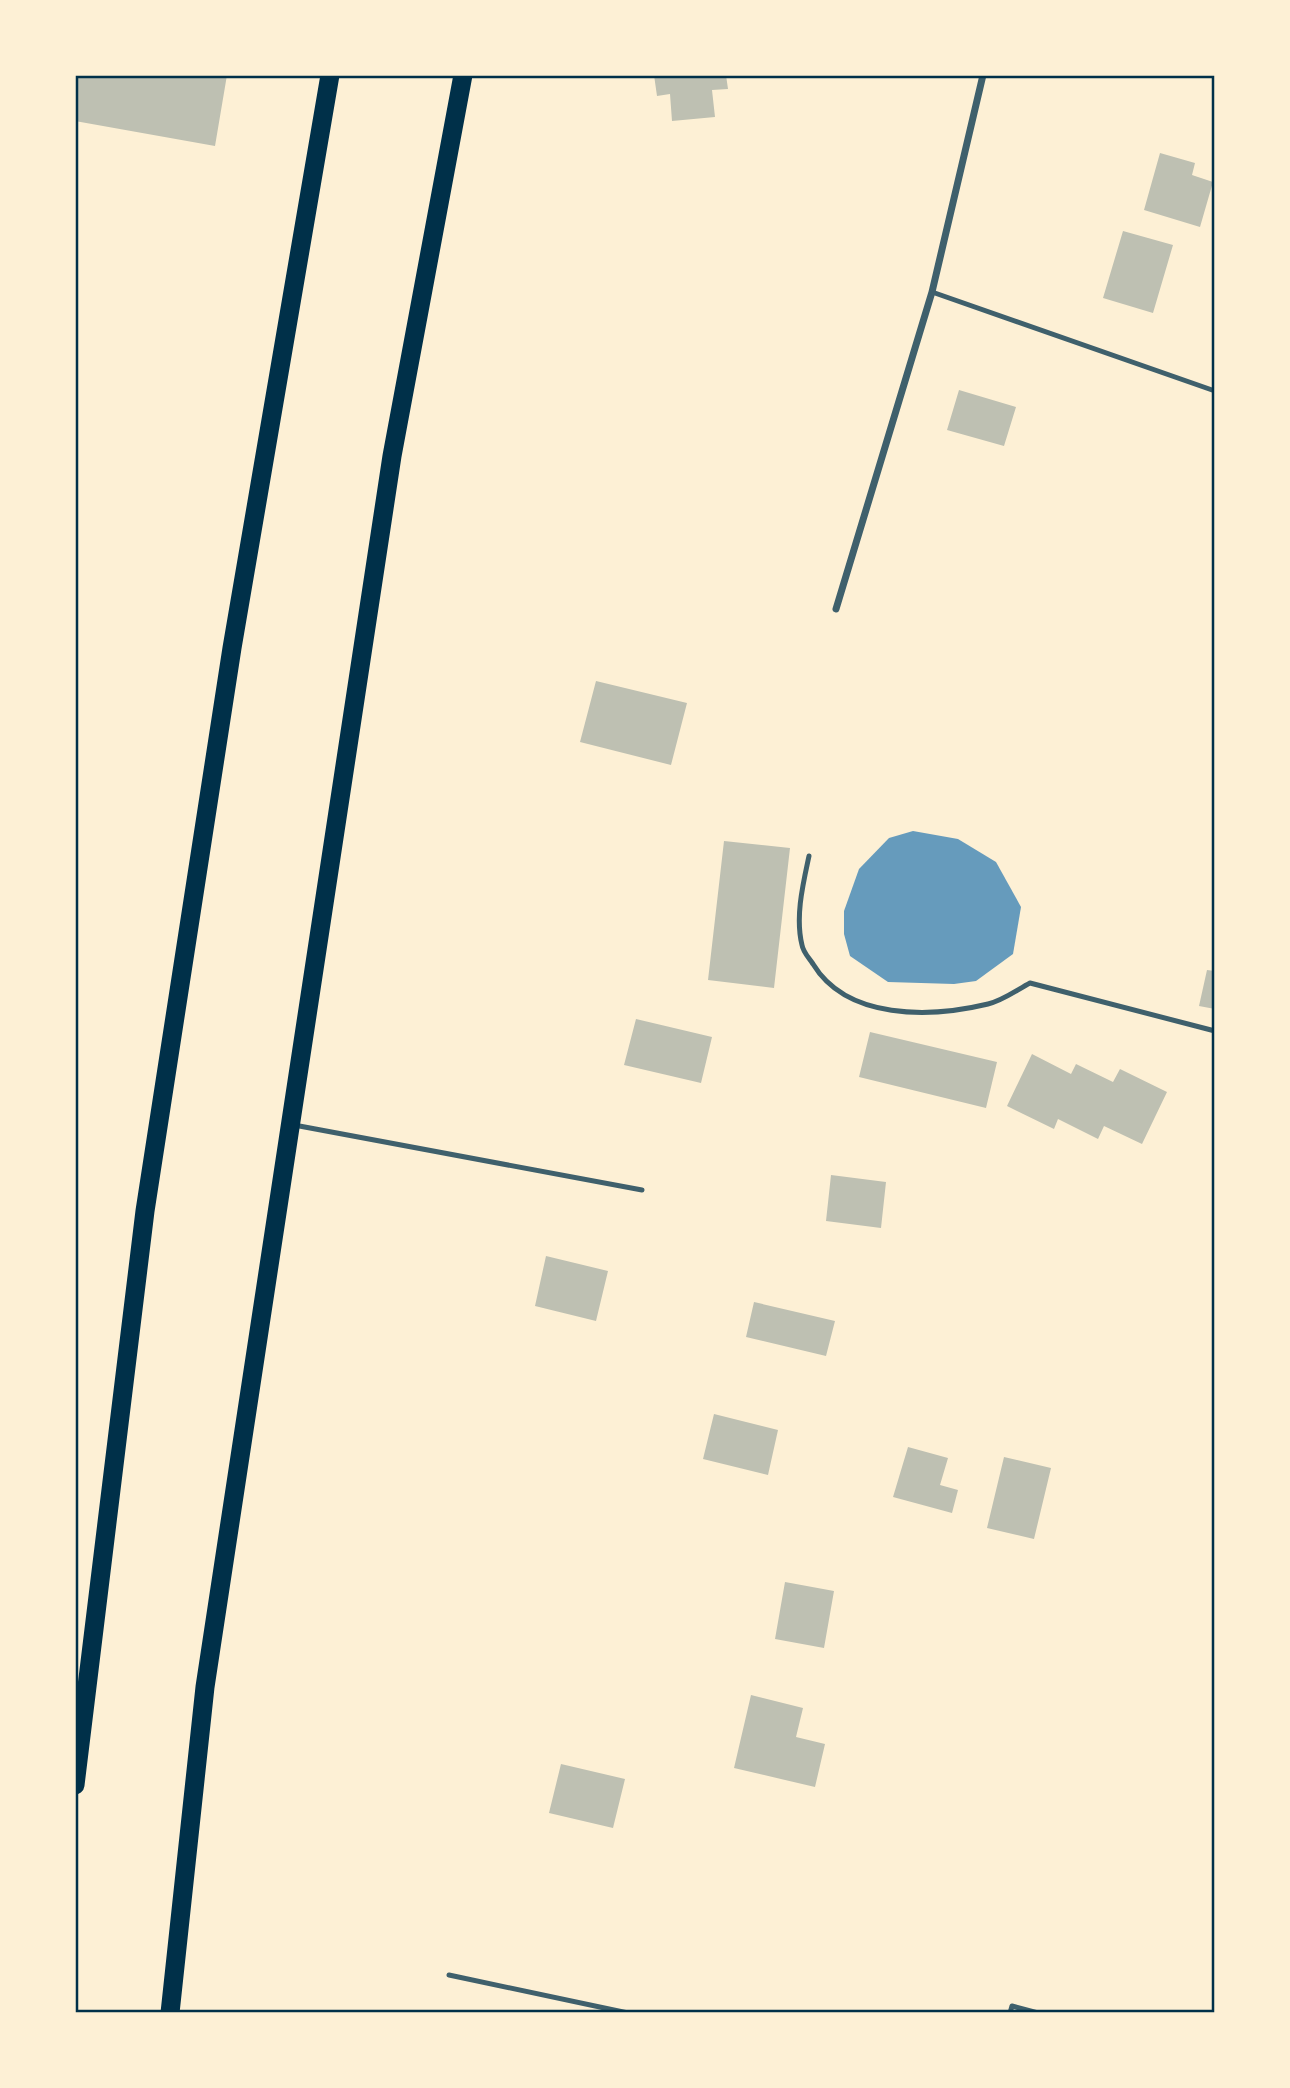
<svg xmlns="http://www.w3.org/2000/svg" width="1290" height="2088" font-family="Helvetica,sans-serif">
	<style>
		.water { fill: #669bbc }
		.building { fill: #bec0b2 }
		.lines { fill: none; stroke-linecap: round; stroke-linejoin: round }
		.service { stroke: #3f606c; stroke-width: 5 }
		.minor { stroke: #3f606c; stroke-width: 7 }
		.trunk { stroke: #003049; stroke-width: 19 }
		.neatline { fill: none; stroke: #003049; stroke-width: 2.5 }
	</style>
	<rect width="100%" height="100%" fill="#fdf0d5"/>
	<path class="water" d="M913,831L958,839L996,862L1021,907L1013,954L976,981L954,984L888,982L850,956L844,934V911L859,869L889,838Z"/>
	<path class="building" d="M75,75H227L215,146L75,121Z
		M654,75H726L728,89L712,90L715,117L672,121L670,94L657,96Z
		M1160,153L1195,163L1192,175L1213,182L1200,227L1144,210Z
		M1123,231L1173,245L1153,313L1103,298Z
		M959,390L1016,407L1004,446L947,430Z
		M596,681L687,703L671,765L580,742Z
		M724,841L790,848L774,988L708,980Z
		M1207,970L1215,971V1009L1199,1006Z
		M636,1019L712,1037L701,1083L624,1065Z
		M870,1032L997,1062L986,1108L859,1077Z
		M1032,1054L1071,1074L1076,1064L1113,1082L1120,1069L1167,1092L1142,1144L1104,1126L1098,1139L1058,1119L1054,1129L1007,1106Z
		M831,1175L886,1182L881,1228L826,1221Z
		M546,1256L608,1271L596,1321L535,1306Z
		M754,1302L835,1321L826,1356L746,1337Z
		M714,1414L778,1430L768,1475L703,1459Z
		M908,1447L948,1458L940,1485L958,1490L952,1513L893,1497Z
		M1004,1457L1051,1468L1034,1539L987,1528Z
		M785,1582L834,1591L824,1648L775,1639Z
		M751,1695L803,1708L796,1737L825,1744L815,1787L734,1768Z
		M561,1764L625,1779L613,1828L549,1813Z"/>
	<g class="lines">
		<path class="service" d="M932,292L1215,391
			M809,856C803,884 795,917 802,945C803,952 809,958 813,964C847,1020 930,1018 988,1004C1002,1001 1017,990 1030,983L1215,1031
			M294,1125L642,1190
			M449,1975L628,2013
			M1010,2013L1012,2006L1038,2013"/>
		<path class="minor" d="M836,609L932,292L983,75"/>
		<path class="trunk" d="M75,1785L145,1211L232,648L330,75
			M170,2013L205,1687L392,456L463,75"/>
	</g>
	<rect width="1290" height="2088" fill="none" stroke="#fdf0d5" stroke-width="154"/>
	<rect x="77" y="77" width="1136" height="1934" class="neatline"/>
</svg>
